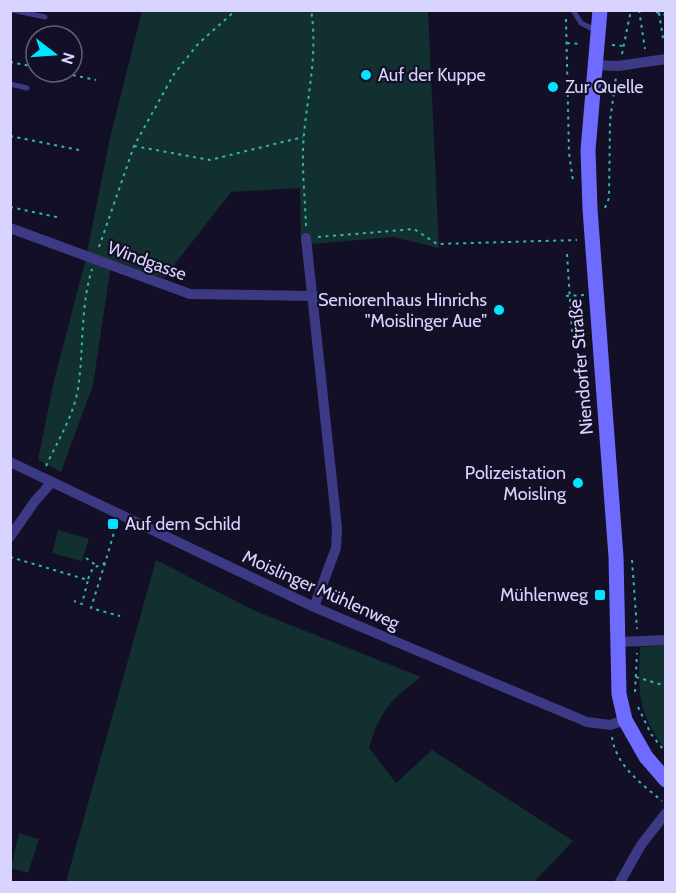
<svg xmlns="http://www.w3.org/2000/svg" width="676" height="893" font-family="Cabin,sans-serif">
	<style>
		.green { fill: #12302f }
		.lines { fill: none; stroke-linecap: round; stroke-linejoin: round }
		.path { stroke: #2fb8b0; stroke-width: 2; stroke-dasharray: 3 4.5; stroke-linecap: butt }
		.lane { stroke: #3d3a85; stroke-width: 5 }
		.street { stroke: #3d3a85; stroke-width: 10 }
		.secondary { stroke: #6f6bff; stroke-width: 15 }
		.poi-dot { fill: #00e5ff; stroke: #130f26; stroke-width: 2 }
		.labels { text-anchor: middle; stroke-width: 4.5; stroke-linejoin: round; paint-order: stroke }
		.poi-label { font-size: 18px; fill: #d9d4ff; stroke: #130f26; text-anchor: start }
		.street-label { font-size: 18px; fill: #d9d4ff; stroke: #130f26 }
	</style>
	<rect width="100%" height="100%" fill="#130f26"/>
	<path class="green" d="M142,11H428L439,248L394,237L301,245L300,188L231,192L164,278L115,261L110,272L93,385L61,472L38,460L54,381L85,262L110,138Z
		M58,530L89,539L82,561L52,553Z
		M156,560L253,610L421,677C390,700 380,711 369,748L396,783L432,750L573,841L534,882H66Z
		M665,645V749C637,711 638,693 640,647Z
		M19,833L39,839L28,873L11,868Z"/>
	<g class="lines">
		<path class="path" d="M105,10L112,12
			M639,10L645,49
			M649,10L666,15
			M659,13L663,38
			M566,19L569,153L573,181
			M567,43L582,44
			M612,45L624,46
			M622,54L631,10
			M10,62L36,67
			M58,72L96,80
			M10,136L79,150
			M134,146L210,160L303,137
			M10,207L61,218
			M605,208L609,198L610,121L616,77
			M306,226C305,196 301,163 304,134C308,92 318,52 311,10
			M318,237L414,229L437,244L577,240
			M99,247L134,146L174,74L198,44L236,10
			M567,254L573,346
			M566,296L584,295
			M46,466C58,440 73,417 78,389C84,349 80,308 92,269
			M10,557L88,580L82,604L74,601
			M86,558L97,566
			M632,560L637,629
			M105,563L91,608L120,616
			M88,579L93,568L105,563L116,526
			M636,677L666,686
			M635,692L637,653
			M638,707L651,734L666,753
			M612,737C616,766 641,783 662,801"/>
		<path class="lane" d="M12,10L45,17
			M573,10L581,23L595,30
			M10,84L27,88"/>
		<path class="street" d="M594,65L618,66L666,59
			M10,228L190,294L313,296
			M306,238L337,528L336,548L314,607
			M10,462L314,607L489,681L587,722L610,725L625,720
			M10,537L35,501L52,482
			M618,642L666,640
			M620,882L641,845L666,813"/>
		<path class="secondary" d="M600,10L588,150L590,209L616,557L619,694L625,720L646,757L666,780"/>
	</g>
	<g class="poi-dot">
		<circle cx="366" cy="75" r="6"/>
		<circle cx="553" cy="87" r="6"/>
		<circle cx="499" cy="310" r="6"/>
		<circle cx="578" cy="483" r="6"/>
		<rect x="107" y="518" width="12" height="12" rx="3"/>
		<rect x="594" y="589" width="12" height="12" rx="3"/>
	</g>
	<g class="labels">
		<g class="poi-label">
			<text x="378" y="81">Auf der Kuppe</text>
			<text x="565" y="93">Zur Quelle</text>
			<text x="487" y="306" text-anchor="end">Seniorenhaus Hinrichs<tspan x="487" dy="21">"Moislinger Aue"</tspan></text>
			<text x="566" y="479" text-anchor="end">Polizeistation<tspan x="566" dy="21">Moisling</tspan></text>
			<text x="125" y="530">Auf dem Schild</text>
			<text x="588" y="601" text-anchor="end">Mühlenweg</text>
		</g>
		<g class="street-label">
			<text transform="translate(147 261) rotate(20)" y="6">Windgasse</text>
			<text transform="translate(581 367) rotate(-95)" y="6">Niendorfer Straße</text>
			<text transform="translate(321 590) rotate(24)" y="6">Moislinger Mühlenweg</text>
		</g>
	</g>
	<rect width="676" height="893" fill="none" stroke="#d9d4ff" stroke-width="24"/>
	<g transform="translate(54 54) rotate(107)"><circle r="28" fill="#130f26" stroke="#625e7d" stroke-width="1.5"/>
	<path d="M0-4.5L10 22L0 15L-10 22Z" fill="#00e5ff"/>
	<text y="-9" font-size="16" font-weight="bold" text-anchor="middle" fill="#d9d4ff">N</text>
	</g>
</svg>
